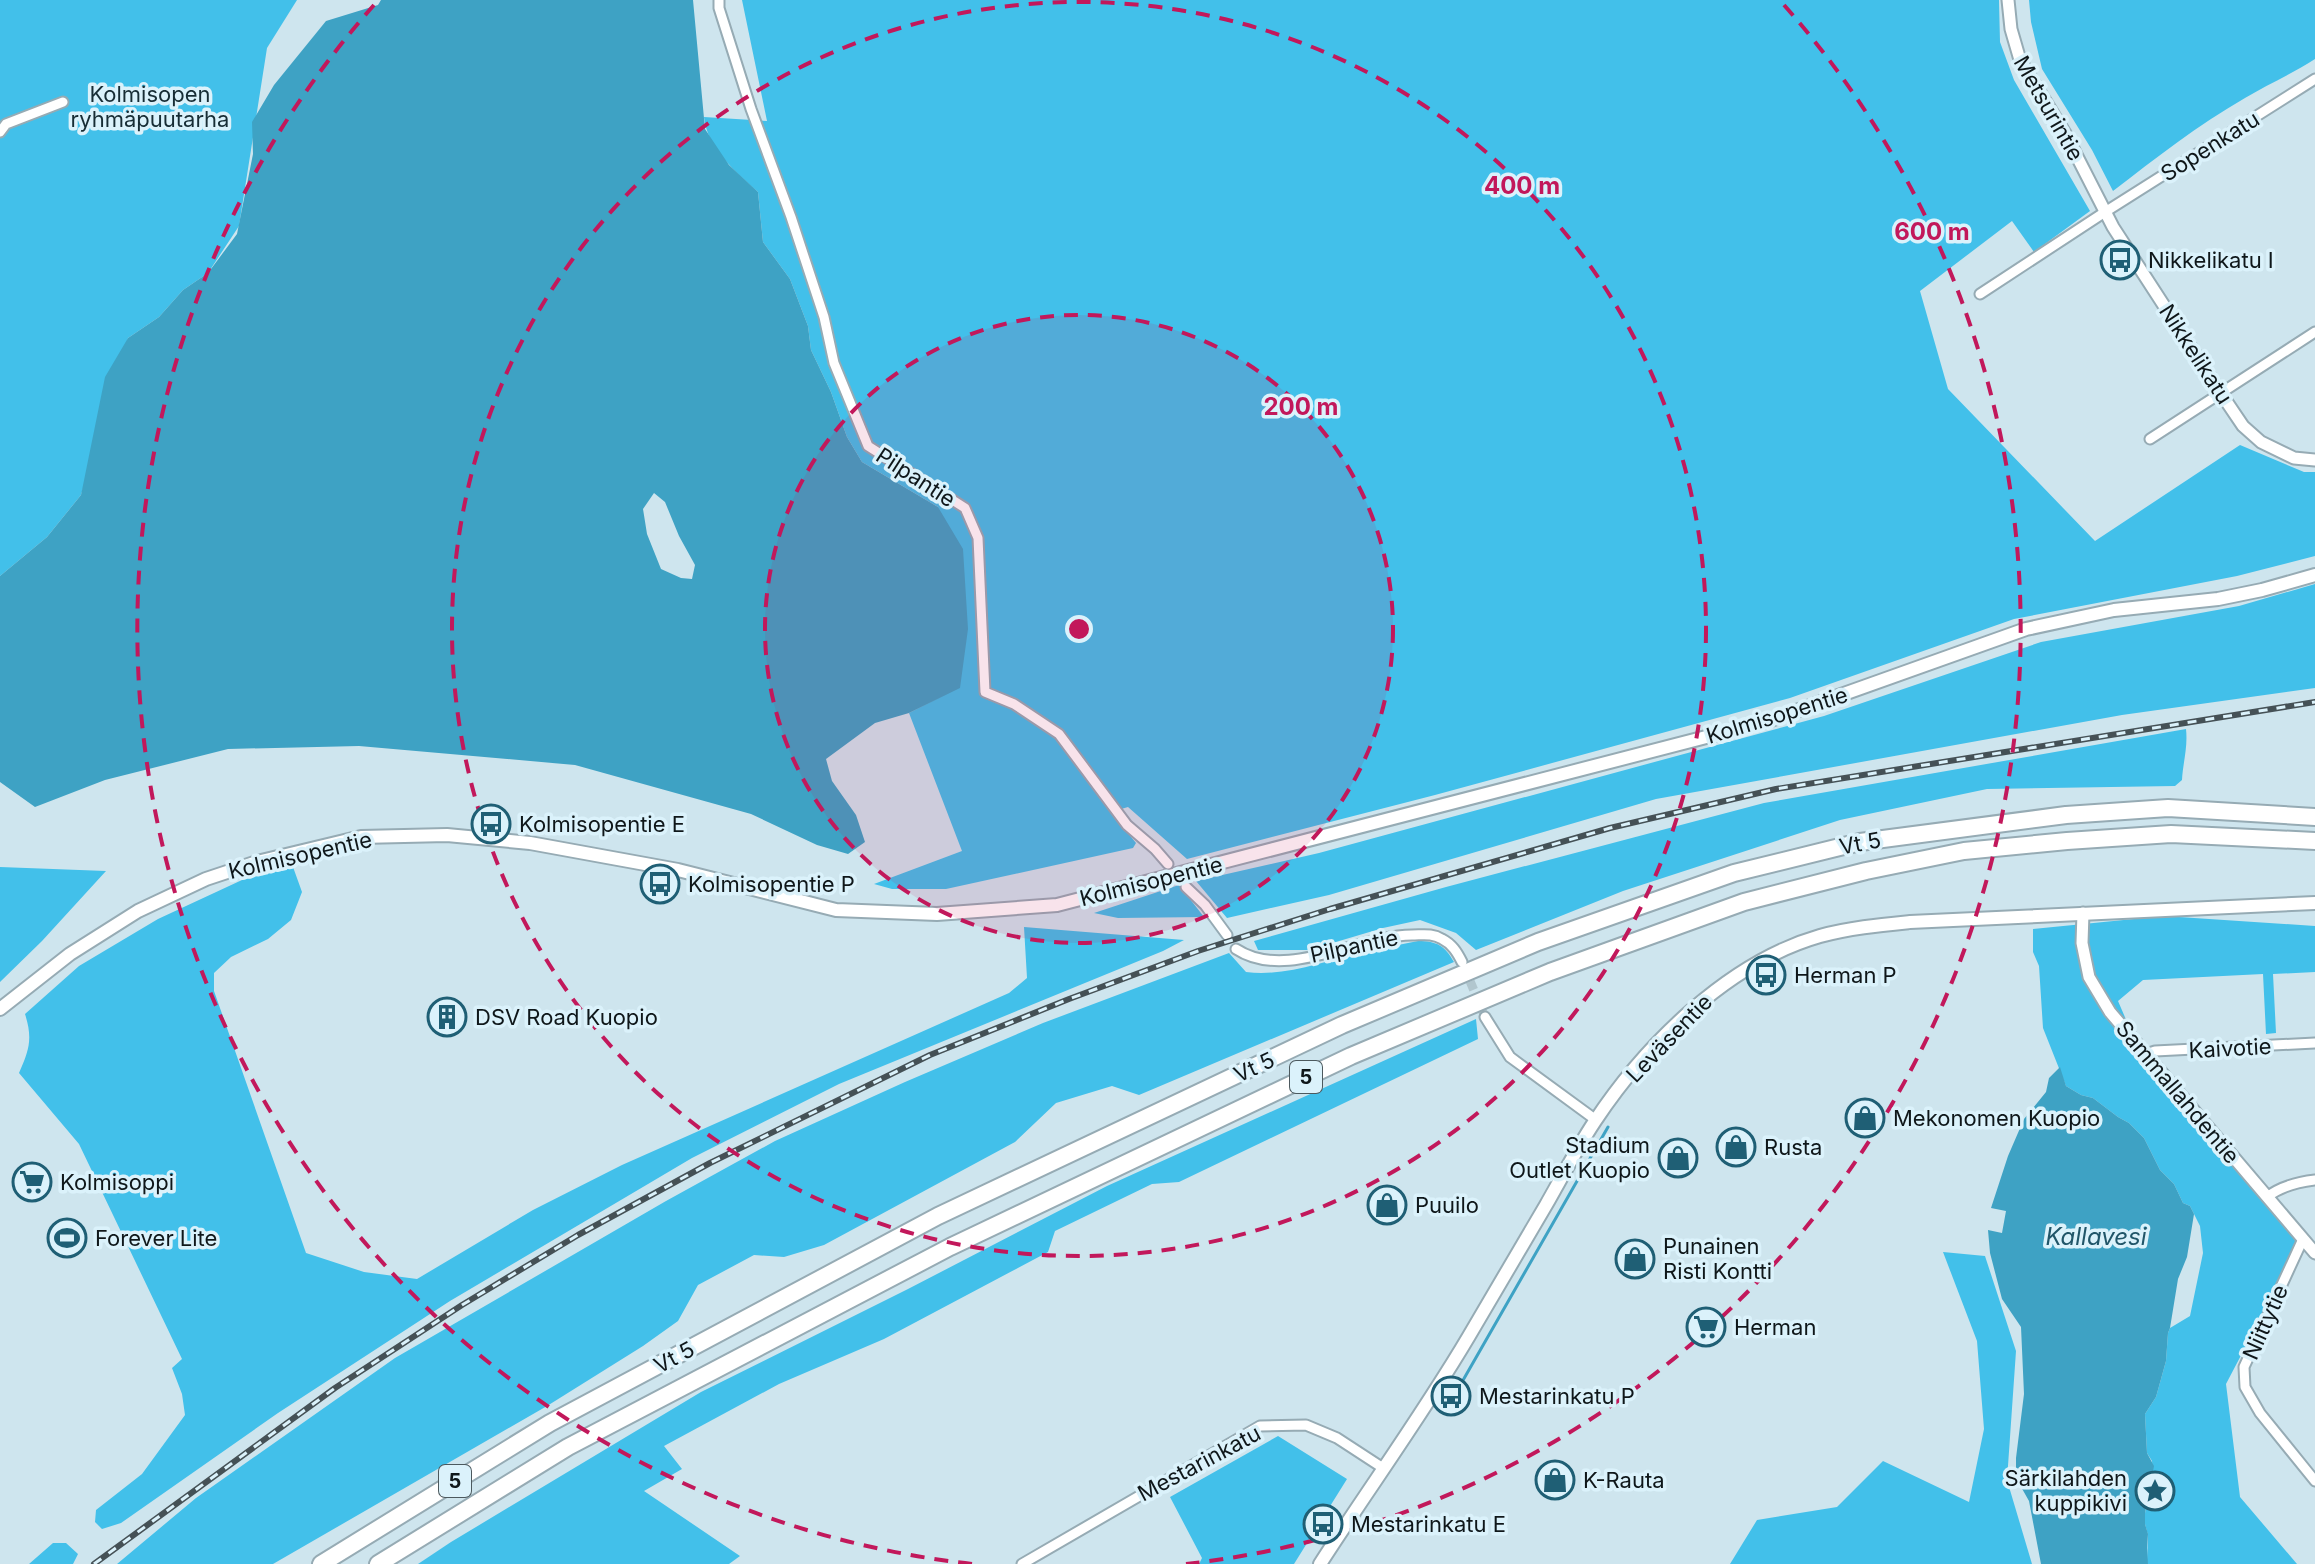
<svg xmlns="http://www.w3.org/2000/svg" width="2315" height="1564" font-family="Inter,sans-serif">
	<style>
		.green { fill: #42c0ea }
		.water { fill: #3ea2c4; fill-rule: evenodd }
		.lines { fill: none; stroke-linecap: round; stroke-linejoin: round }
		.stream { stroke: #3ea2c4; stroke-width: 3 }
		.minor-tunnel { stroke: #b1c6ce; stroke-width: 9; stroke-dasharray: 9 4.5; stroke-linecap: butt }
		.minor-casing { stroke: #96abb4; stroke-width: 13 }
		.tertiary-casing { stroke: #96abb4; stroke-width: 15 }
		.secondary-casing { stroke: #96abb4; stroke-width: 16 }
		.motorway-casing { stroke: #96abb4; stroke-width: 20 }
		.minor { stroke: #fff; stroke-width: 9 }
		.tertiary { stroke: #fff; stroke-width: 11 }
		.secondary { stroke: #fff; stroke-width: 12 }
		.motorway { stroke: #fff; stroke-width: 16 }
		.rail-casing { stroke: #455156; stroke-width: 6 }
		.rail { stroke: #dbf2fb; stroke-width: 3; stroke-dasharray: 9; stroke-linecap: butt }
		.ring { fill: none; stroke: #c2185b; stroke-width: 4; stroke-dasharray: 14 10 }
		.labels { text-anchor: middle; stroke-width: 7; stroke-linejoin: round; paint-order: stroke }
		.shield { fill: #dbf2fb; stroke: #4c595e; stroke-width: 2 }
		.shield-label { font-size: 20px; font-weight: bold; fill: #0f171a }
		.park-label { font-size: 22px; fill: #172d35; stroke: #dbf2fb }
		.street-label { font-size: 22px; fill: #0f171a; stroke: #dbf2fb }
		.poi-label { font-size: 22px; fill: #0f171a; stroke: #dbf2fb; text-anchor: start }
		.water-label { font-size: 24px; font-style: italic; fill: #215669; stroke: #dbf2fb }
		.centre { fill: #c2185b; stroke: #dbf2fb; stroke-width: 4 }
		.ring-label { font-size: 24px; text-anchor: middle; font-weight: bold; fill: #c2185b; stroke: #dbf2fb; stroke-width: 7; stroke-linejoin: round; paint-order: stroke }
	</style>
	<rect width="100%" height="100%" fill="#cee5ee"/>
	<path class="green" d="M0,0H297L267,48L239,226L208,273L183,290L159,317L128,338L81,495L47,537L0,576Z
		M742,0H1999L2000,42L2014,80L2090,211L2034,252L2012,221L1920,291L1948,389L2095,541L2240,445L2304,472H2315V556L2237,576L2014,619L1790,698L1435,795L1187,859L1128,807L1111,812L1136,843L1133,848L946,889H892L874,884L962,851L909,713L960,687L938,507L862,462L847,437L831,392L811,350L808,326L790,279L763,242L758,192C736,172 707,148 704,117L767,121Z
		M2029,0H2315V59C2292,74 2268,84 2245,98C2198,125 2156,158 2113,191L2092,150L2042,69L2031,22Z
		M2315,584V688L2122,715L1656,799L1329,895L1227,918L1196,881L1319,853L1824,716L2041,642L2239,606Z
		M2186,729C2188,747 2183,762 2182,780L2175,786L1987,789L1840,820L1623,891L1476,950L1456,933L1420,920L1383,928L1309,950H1258L1254,941L1446,887L1764,803Z
		M0,867L106,871L42,941L0,982Z
		M293,867L302,892L291,920L268,939L231,957L214,973V991L306,1253L364,1272L417,1279L533,1210L622,1165L1009,993L1027,978L1024,927L1184,940L1163,951L839,1084L692,1158L450,1301L278,1413L121,1523L102,1529L95,1522L96,1510L142,1474L185,1415L182,1394L172,1368L182,1359L79,1144L19,1073C29,1050 33,1039 25,1014L79,966L158,919L242,880Z
		M1179,885L1204,917L1118,918L1094,913Z
		M2164,916L2315,926V972L2273,974L2276,1033L2266,1034L2263,974L2143,980L2118,1001L2143,1059L2301,1241L2226,1384L2240,1497L2297,1564H2148L2147,1561L2148,1535L2145,1524V1513L2153,1476L2152,1461L2147,1453L2145,1414L2156,1397L2166,1361L2168,1333L2170,1328L2190,1316L2203,1253L2200,1226L2190,1206L2183,1203L2174,1184L2160,1170L2144,1138L2129,1123L2118,1117L2093,1098L2081,1095L2066,1086L2043,1028L2039,966L2033,952V929Z
		M1418,941C1437,941 1445,946 1454,962L1139,1095L1112,1086L1056,1103L1015,1142L824,1245L784,1257L754,1255L698,1285L678,1321L643,1346L547,1406L273,1564H117L196,1498L395,1358L666,1201L775,1141L905,1082L1043,1023L1229,953L1246,972C1285,977 1325,961 1363,952C1381,948 1400,945 1418,941Z
		M1476,1019L1478,1039L1179,1182L1152,1184L1055,1231L1048,1252L884,1339L779,1384L664,1446L682,1469L644,1491L740,1556L729,1564H418L451,1542L701,1392L908,1289L1107,1186Z
		M1943,1252L1985,1256L2016,1351L2007,1480L2032,1564H1730L1757,1520L1837,1507L1883,1461L1969,1502L1984,1429L1977,1341Z
		M1278,1436L1347,1479L1294,1564H1199L1202,1558L1170,1497Z
		M53,1543H66L78,1554L73,1564H29Z"/>
	<path class="water" d="M381,0H693L705,129L729,165L758,192L763,242L790,279L808,326L811,350L831,392L847,437L862,462L938,507L963,549L968,629L960,688L909,713L875,723L826,759L832,781L856,815L865,842L848,854L817,845L751,814L575,765L359,746L228,749L105,780L35,807L0,782V576L47,537L81,495L105,377L128,338L159,317L183,290L208,273L237,234L253,154L252,122L274,85L326,21L378,5ZM654,493L665,502L679,536L695,565L692,579L681,578L661,569L647,534L643,509Z
		M2060,1067L2066,1086L2081,1095L2093,1098L2118,1117L2129,1123L2144,1138L2160,1170L2174,1184L2183,1203L2190,1206L2194,1214L2187,1257L2178,1279L2170,1328L2168,1333L2166,1361L2156,1397L2145,1414L2147,1453L2154,1466L2145,1513V1524L2148,1534L2147,1548L2148,1564H2041L2029,1501L2016,1478V1458L2024,1394L2021,1327L2002,1299L1990,1253L1988,1230L2002,1233L2006,1211L1991,1208L2008,1156L2024,1119L2046,1092L2049,1078Z"/>
	<g class="lines">
		<path class="stream" d="M1458,1389L1608,1127"/>
		<path class="minor-tunnel" d="M1465,969L1485,1017"/>
		<g class="minor-casing">
			<path id="minor" d="M719,0V8L751,109L791,217L824,317L834,363L868,446L965,508L978,538L985,692L1014,704L1059,734L1127,825L1155,849L1168,864
				M0,132L6,124L63,102
				M1980,294L2105,212L2315,79
				M2150,439L2315,332
				M1186,887L1205,905L1227,935
				M1236,949C1286,982 1358,935 1412,935C1423,935 1432,933 1442,939C1452,944 1457,952 1462,962
				M1485,1017L1510,1057L1596,1120
				M2146,1054L2155,1051L2315,1043
				M2267,1197C2281,1186 2298,1182 2315,1180
				M2303,1239L2244,1367L2245,1387L2260,1413L2315,1481
				M1022,1564L1260,1426L1306,1425L1337,1438L1383,1468"/>
		</g>
		<g class="tertiary-casing">
			<path id="tertiary" d="M2008,0L2011,29L2020,60L2066,135L2113,227L2220,392L2243,426L2261,442L2294,458L2315,460
				M2083,913L2082,943L2089,977L2110,1012L2315,1253"/>
		</g>
		<g class="secondary-casing">
			<path id="secondary" d="M0,1009L70,954L138,911L206,879L257,862L361,837L447,835L530,843L678,870L836,910L937,914L1057,905L1768,721L2026,629L2114,610L2218,599L2262,590L2315,575
				M1320,1564C1369,1488 1423,1414 1469,1336C1495,1292 1520,1249 1546,1205C1562,1177 1577,1148 1595,1121C1646,1044 1729,962 1820,936C1849,928 1880,925 1910,922L2315,903"/>
		</g>
		<g class="motorway-casing">
			<path id="motorway" d="M321,1564L550,1423L938,1216L1342,1025L1538,942L1734,873L1860,842L2066,815L2168,808L2315,817
				M378,1564L568,1447L950,1247L1351,1056L1550,972L1744,902L1866,871L1964,851L2067,841L2171,834L2315,841"/>
		</g>
		<use href="#minor" class="minor"/>
		<use href="#tertiary" class="tertiary"/>
		<use href="#secondary" class="secondary"/>
		<use href="#motorway" class="motorway"/>
		<g class="rail-casing">
			<path id="rail" d="M94,1564L335,1388L462,1305L578,1235L710,1163L930,1055L1069,999L1198,951L1330,909L1610,828L1776,789L2315,702"/>
		</g>
		<use href="#rail" class="rail"/>
	</g>
	<circle cx="1079" cy="629" r="314" fill="#c2185b" fill-opacity=".12"/>
	<g class="ring">
		<circle cx="1079" cy="629" r="314"/>
		<circle cx="1079" cy="629" r="627"/>
		<path d="M972 1564A941 941 0 0 1 374 5M1784 5A941 941 0 0 1 1186 1564"/>
	</g>
	<defs>
		<g id="bus-ring" transform="scale(2)"><circle r="9.5" fill="#dbf2fb" stroke="#1f5f75" stroke-width="1.5"/><path d="M-5-6H5V4H4V6H2V4H-2V6H-4V4H-5ZM-3.5-4V0h7V-4ZM-3.5 1.2v1.5H-2V1.2ZM2 1.2v1.5H3.5V1.2Z" fill="#1f5f75"/></g>
		<g id="building-ring" transform="scale(2)"><circle r="9.5" fill="#dbf2fb" stroke="#1f5f75" stroke-width="1.5"/><path d="M-4-6H4V6H1V3H-1V6H-4ZM-2.5-4.3h1.7v1.8h-1.7ZM.8-4.3h1.7v1.8H.8ZM-2.5-1h1.7V.8h-1.7ZM.8-1h1.7V.8H.8Z" fill="#1f5f75"/></g>
		<g id="shop-ring" transform="scale(2)"><circle r="9.5" fill="#dbf2fb" stroke="#1f5f75" stroke-width="1.5"/><path d="M-5-2.5h2.3a2.7 3.5 0 0 1 5.4 0H5L5.5 6h-11ZM-1.5-2.5h3a1.5 2.3 0 0 0-3 0Z" fill="#1f5f75"/></g>
		<g id="supermarket-ring" transform="scale(2)"><circle r="9.5" fill="#dbf2fb" stroke="#1f5f75" stroke-width="1.5"/><path d="M-6-5.5h2.5l.6 2H6L4.5 2H-2.5L-4.4-4H-6ZM-1.5 3.2a1.3 1.3 0 1 0 .1 0ZM3 3.2a1.3 1.3 0 1 0 .1 0Z" fill="#1f5f75"/></g>
		<g id="stadium-ring" transform="scale(2)"><circle r="9.5" fill="#dbf2fb" stroke="#1f5f75" stroke-width="1.5"/><path d="M0-5a6.5 5 0 1 0 0 10a6.5 5 0 1 0 0-10ZM-3.5-1.8h7v3.6h-7Z" fill="#1f5f75"/></g>
		<g id="sight-ring" transform="scale(2)"><circle r="9.5" fill="#dbf2fb" stroke="#1f5f75" stroke-width="1.5"/><path d="M0-6L1.8-2.2L6-1.7L2.9 1.2L3.7 5.4L0 3.3L-3.7 5.4L-2.9 1.2L-6-1.7L-1.8-2.2Z" fill="#1f5f75"/></g>
	</defs>
	<g fill-rule="evenodd">
		<use href="#bus-ring" x="2120" y="260"/>
		<use href="#bus-ring" x="491" y="824"/>
		<use href="#bus-ring" x="660" y="884"/>
		<use href="#bus-ring" x="1766" y="975"/>
		<use href="#building-ring" x="447" y="1017"/>
		<use href="#shop-ring" x="1865" y="1118"/>
		<use href="#shop-ring" x="1736" y="1147"/>
		<use href="#shop-ring" x="1678" y="1158"/>
		<use href="#supermarket-ring" x="32" y="1182"/>
		<use href="#shop-ring" x="1387" y="1205"/>
		<use href="#stadium-ring" x="67" y="1238"/>
		<use href="#shop-ring" x="1635" y="1259"/>
		<use href="#supermarket-ring" x="1706" y="1327"/>
		<use href="#bus-ring" x="1451" y="1396"/>
		<use href="#shop-ring" x="1555" y="1480"/>
		<use href="#sight-ring" x="2155" y="1491"/>
		<use href="#bus-ring" x="1323" y="1524"/>
	</g>
	<g class="labels">
		<g class="shield">
			<rect x="1290" y="1061" width="32" height="32" rx="6"/>
			<rect x="439" y="1465" width="32" height="32" rx="6"/>
		</g>
		<g class="shield-label">
			<text x="1306" y="1084">5</text>
			<text x="455" y="1488">5</text>
		</g>
		<g class="park-label">
			<text x="150" y="102">Kolmisopen<tspan x="150" dy="25">ryhmäpuutarha</tspan></text>
		</g>
		<g class="street-label">
			<text transform="translate(2049 108) rotate(60)" y="8">Metsurintie</text>
			<text transform="translate(2210 146) rotate(-32)" y="8">Sopenkatu</text>
			<text transform="translate(2196 354) rotate(57)" y="8">Nikkelikatu</text>
			<text transform="translate(916 477) rotate(33)" y="8">Pilpantie</text>
			<text transform="translate(1777 715) rotate(-17)" y="8">Kolmisopentie</text>
			<text transform="translate(1860 843) rotate(-11)" y="8">Vt 5</text>
			<text transform="translate(300 855) rotate(-13)" y="8">Kolmisopentie</text>
			<text transform="translate(1151 881) rotate(-14)" y="8">Kolmisopentie</text>
			<text transform="translate(1354 946) rotate(-12)" y="8">Pilpantie</text>
			<text transform="translate(1669 1038) rotate(-46)" y="8">Leväsentie</text>
			<text transform="translate(2230 1048) rotate(-3)" y="8">Kaivotie</text>
			<text transform="translate(1254 1067) rotate(-25)" y="8">Vt 5</text>
			<text transform="translate(2178 1092) rotate(50)" y="8">Sammallahdentie</text>
			<text transform="translate(2265 1322) rotate(-66)" y="8">Niittytie</text>
			<text transform="translate(674 1357) rotate(-28)" y="8">Vt 5</text>
			<text transform="translate(1199 1463) rotate(-28)" y="8">Mestarinkatu</text>
		</g>
		<g class="poi-label">
			<text x="2148" y="268">Nikkelikatu I</text>
			<text x="519" y="832">Kolmisopentie E</text>
			<text x="688" y="892">Kolmisopentie P</text>
			<text x="1794" y="983">Herman P</text>
			<text x="475" y="1025">DSV Road Kuopio</text>
			<text x="1893" y="1126">Mekonomen Kuopio</text>
			<text x="1650" y="1153" text-anchor="end">Stadium<tspan x="1650" dy="25">Outlet Kuopio</tspan></text>
			<text x="1764" y="1155">Rusta</text>
			<text x="60" y="1190">Kolmisoppi</text>
			<text x="1415" y="1213">Puuilo</text>
			<text x="95" y="1246">Forever Lite</text>
			<text x="1663" y="1254">Punainen<tspan x="1663" dy="25">Risti Kontti</tspan></text>
			<text x="1734" y="1335">Herman</text>
			<text x="1479" y="1404">Mestarinkatu P</text>
			<text x="2127" y="1486" text-anchor="end">Särkilahden<tspan x="2127" dy="25">kuppikivi</tspan></text>
			<text x="1583" y="1488">K-Rauta</text>
			<text x="1351" y="1532">Mestarinkatu E</text>
		</g>
		<g class="water-label">
			<text x="2096" y="1245">Kallavesi</text>
		</g>
	</g>
	<circle cx="1079" cy="629" r="12" class="centre"/>
	<g class="ring-label">
		<text x="1522" y="194">400 m</text>
		<text x="1932" y="240">600 m</text>
		<text x="1301" y="415">200 m</text>
	</g>
</svg>
